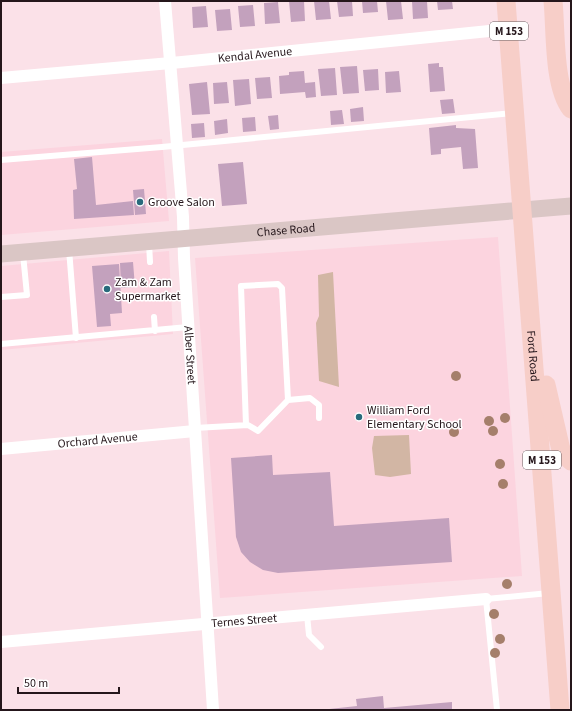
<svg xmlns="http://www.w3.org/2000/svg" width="572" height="711" font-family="'Source Sans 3',sans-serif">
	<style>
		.built { fill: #fcd4df }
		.green { fill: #d2b6a4 }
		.building { fill: #c3a1bd }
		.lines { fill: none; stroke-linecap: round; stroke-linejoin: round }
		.lane { stroke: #fff; stroke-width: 6 }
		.street { stroke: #fff; stroke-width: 12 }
		.secondary { stroke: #dac6c5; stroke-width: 17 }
		.primary { stroke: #f7cec8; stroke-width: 19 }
		.tree { fill: #a57f6b }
		.poi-dot { fill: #286a7c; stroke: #fff; stroke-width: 1.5 }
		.labels { text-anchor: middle; stroke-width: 3; stroke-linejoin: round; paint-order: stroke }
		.shield { fill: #fff; stroke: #665c5f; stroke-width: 1 }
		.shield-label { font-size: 11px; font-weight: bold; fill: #25161b }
		.street-label { font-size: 12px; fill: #25161b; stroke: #fff }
		.poi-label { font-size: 12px; fill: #25161b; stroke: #fff; text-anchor: start }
	</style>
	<rect width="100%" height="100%" fill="#fbe1e8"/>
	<path class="built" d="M162,139L169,221L1,235V152Z
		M498,237L522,576L220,598L195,258Z
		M169,251L173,334L1,350V266Z"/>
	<path class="green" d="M333,272L339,387L319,381L316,323L319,316L318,275Z
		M409,435L411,474L390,477L375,475L372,448L374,436Z"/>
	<path class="building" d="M289,1H304L305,21L291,22Z
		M314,1H329L331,19L316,20Z
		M337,1H352L353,16L339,17Z
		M362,1H377L378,12L363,13Z
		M386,1H401L403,19L388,20Z
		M412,1H427L428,18L413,19Z
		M437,1H452L453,9L438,10Z
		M278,2L280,23L265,24L264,3Z
		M253,5L255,26L240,27L238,6Z
		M206,6L208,27L193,28L192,7Z
		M230,9L232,30L217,31L215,10Z
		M439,63V67H443L445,91L430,92L428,64Z
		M357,66L359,93L343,94L340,67Z
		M335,68L337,95L321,96L318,69Z
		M378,69L379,90L365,91L363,70Z
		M304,71L305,83L315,82L316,97L306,98L305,92L280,94L279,76L289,75V72Z
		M399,71L401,92L386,93L385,72Z
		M270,77L272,98L257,99L255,78Z
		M249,79L251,104L235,106L233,80Z
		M207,82L210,114L192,115L189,84Z
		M227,82L229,103L214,104L213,83Z
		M453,99L455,113L442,114L440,100Z
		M363,107L364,121L351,122L350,109Z
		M342,110L344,124L331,125L330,111Z
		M278,115L279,129L270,130L268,116Z
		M255,117L256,131L243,132L242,118Z
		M227,119L228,133L215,135L214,121Z
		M204,123L205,137L192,138L191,124Z
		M456,125V128L475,129L478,168L463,169L461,147L441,149V154L431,155L429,128Z
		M92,157L96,205L133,201L134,215L74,219L73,190L77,189L74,159Z
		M243,162L247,204L222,206L218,164Z
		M144,189L146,214L135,215L133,190Z
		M133,262L135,287L121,288L120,263Z
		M119,264L122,313L110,314L111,326L97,327L92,266Z
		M272,455L273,475L330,472L334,526L449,518L452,562L278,573L263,570L250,562L241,552L236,537L231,458Z
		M383,696L384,708L452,702V710H320L357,706L356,699Z"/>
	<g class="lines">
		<path class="lane" d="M1,160L162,147L512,113
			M149,243L150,262
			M69,249L76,338
			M1,297L27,295L23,254
			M154,317L155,331
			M1,344L188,327
			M246,425L241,286L278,284L282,288L288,400
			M195,428L248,425L258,431L288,400L310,398L319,405V418
			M307,615L309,635L321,647
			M497,710L486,599L549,593"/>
		<g class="street">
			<path id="s1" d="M165,1L183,217L184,258L213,710"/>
			<path id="s2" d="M1,78L182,62L509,29"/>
			<path id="s3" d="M1,449L195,431"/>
			<path id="s4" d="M1,642L486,599"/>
		</g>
		<path class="secondary" id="s5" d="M1,254L571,206"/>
		<g class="primary">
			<path id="s6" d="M506,1L560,710"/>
			<path d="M553,1C556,30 553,86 571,109"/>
			<path d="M546,385L561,450L571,461"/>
		</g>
	</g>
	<g class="tree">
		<circle cx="456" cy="376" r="5"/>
		<circle cx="505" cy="418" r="5"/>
		<circle cx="489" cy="421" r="5"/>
		<circle cx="493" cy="431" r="5"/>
		<circle cx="454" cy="432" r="5"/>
		<circle cx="500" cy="464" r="5"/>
		<circle cx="503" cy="484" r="5"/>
		<circle cx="507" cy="584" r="5"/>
		<circle cx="494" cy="614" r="5"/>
		<circle cx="500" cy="639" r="5"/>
		<circle cx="495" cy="653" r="5"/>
	</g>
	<g class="poi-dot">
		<circle cx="140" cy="202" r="4"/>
		<circle cx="107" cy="289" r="4"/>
		<circle cx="359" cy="417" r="4"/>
	</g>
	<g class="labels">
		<g class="shield">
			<rect x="490" y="22" width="38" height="18" rx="3"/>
			<rect x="523" y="451" width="38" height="18" rx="3"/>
		</g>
		<g class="shield-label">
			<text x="509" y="35">M 153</text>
			<text x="542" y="464">M 153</text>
		</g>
		<g class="street-label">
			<text dy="4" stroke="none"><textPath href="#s2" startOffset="255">Kendal Avenue</textPath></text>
			<text dy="4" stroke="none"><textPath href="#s5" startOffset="286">Chase Road</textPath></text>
			<text dy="4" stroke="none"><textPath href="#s1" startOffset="355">Alber Street</textPath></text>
			<text dy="4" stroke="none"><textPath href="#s6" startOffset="356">Ford Road</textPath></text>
			<text dy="4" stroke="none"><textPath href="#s3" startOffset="97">Orchard Avenue</textPath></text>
			<text dy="4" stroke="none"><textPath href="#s4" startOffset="244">Ternes Street</textPath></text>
		</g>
		<g class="poi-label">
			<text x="148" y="206">Groove Salon</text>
			<text x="115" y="286">Zam &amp; Zam<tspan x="115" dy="14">Supermarket</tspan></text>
			<text x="367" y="414">William Ford<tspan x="367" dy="14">Elementary School</tspan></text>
		</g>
	</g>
	<rect width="572" height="711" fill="none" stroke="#25161b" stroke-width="4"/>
	<path d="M18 687v6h101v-6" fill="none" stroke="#25161b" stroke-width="2"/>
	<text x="24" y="687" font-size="12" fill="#25161b" stroke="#ffffff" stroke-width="3" paint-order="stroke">50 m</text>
</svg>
